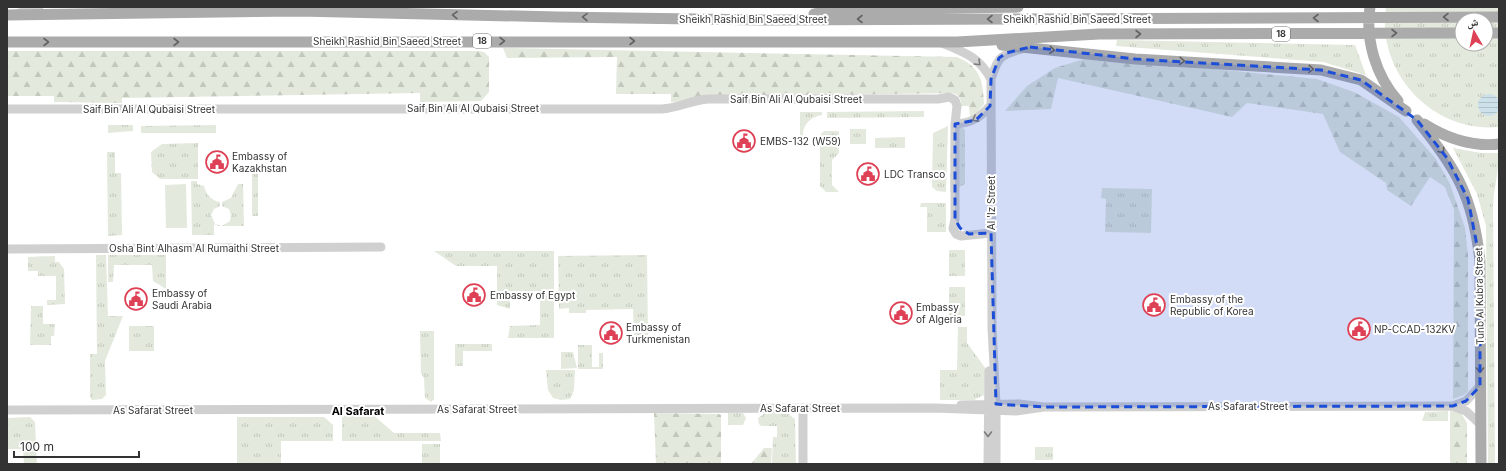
<svg xmlns="http://www.w3.org/2000/svg" width="1506" height="471" font-family="Inter,'Noto Naskh Arabic',sans-serif">
	<style>
		.grass { fill: url(#grass-tufts); fill-rule: evenodd }
		.forest { fill: url(#forest-firs) }
		.pitch { fill: #e3e9dc }
		.water { fill: url(#water-rules) }
		.lines { fill: none; stroke-linecap: round; stroke-linejoin: round }
		.minor { stroke: #d0d0d0; stroke-width: 9 }
		.major { stroke: #ababab; stroke-width: 11 }
		.oneway { stroke: #636363 }
		.oneway2 { stroke: #7a7a7a }
		.marked { fill: #1d4ed8; fill-opacity: 0.2; stroke: #1d4ed8; stroke-width: 3; stroke-dasharray: 8 5; stroke-linejoin: round }
		.labels { text-anchor: middle; stroke-width: 4; stroke-linejoin: round; paint-order: stroke }
		.shield { fill: #fff; stroke: #707070; stroke-width: 1 }
		.shield-label { font-size: 9px; font-weight: bold; fill: #333 }
		.street-label { font-size: 10px; fill: #333; stroke: #fff }
		.poi-label { font-size: 10px; fill: #333; stroke: #fff; text-anchor: start }
		.neighbourhood-label { font-size: 11px; font-weight: bold; fill: #000; stroke: #fff }
	</style>
	<defs>
		<pattern id="grass-tufts" width="24" height="20" patternUnits="userSpaceOnUse"><rect width="24" height="20" fill="#e3e9dc"/><path d="M3 7l-1-3M5 7V3M7 7l1-3M15 17l-1-3M17 17v-4M19 17l1-3" fill="none" stroke="#c3c8bd"/></pattern>
		<pattern id="forest-firs" width="22" height="20" patternUnits="userSpaceOnUse"><rect width="22" height="20" fill="#e3e9dc"/><path d="M5 1l3.5 6h-7zM16 11l3.5 6h-7z" fill="#c3c8bd"/></pattern>
		<pattern id="water-rules" width="6" height="5" patternUnits="userSpaceOnUse"><rect width="6" height="5" fill="#cde1ea"/><path d="M0 2.5h6" fill="none" stroke="#b0c2c9"/></pattern>
	</defs>
	<rect width="100%" height="100%" fill="#fff"/>
	<path class="grass" d="M1386,7H1499V127C1433,133 1376,73 1386,7ZM1462,20H1486V44H1462Z
		M1117,40L1355,45L1366,75L1323,62L1116,46Z
		M924,111V117L827,118V112Z
		M800,112H822V115C810,117 802,125 803,137H800Z
		M108,125H133V131L108,133Z
		M216,125V133H141V126Z
		M951,125H960L965,130V184L950,192Z
		M948,126L946,192L937,191L932,187L933,133Z
		M850,129H866V144H850Z
		M824,131H838L839,132V153L832,160V185L839,192H826L820,186V135Z
		M905,137V148H875V138Z
		M198,143V179H160L152,172L151,152L162,144Z
		M1453,148L1481,153H1499C1499,170 1494,187 1493,205L1495,464H1488L1486,226L1477,194Z
		M107,152H115V173H121L122,235L108,236Z
		M252,169H258V216H252Z
		M191,181H197V184L204,186C206,195 212,201 220,202V206L214,209L211,215L215,224L222,226L230,221L231,215L229,209L222,206V202L231,198L238,184H243V181L244,226H219L214,224V235H192Z
		M1102,188L1152,189L1151,233L1105,232L1106,199L1101,198Z
		M921,203H946V232H927V207H920Z
		M949,250H965V276H949Z
		M434,251H554V338H508L510,326L540,325V291H510V309L497,305V266H456Z
		M96,255H106L108,316H123L105,361L106,395L102,399L92,400L90,397V354H97Z
		M108,255H166V289L153,281L152,265H114L113,282H108Z
		M647,255L648,338L634,339L633,309L586,310V313H569V308L559,309L558,256Z
		M55,256V262H59L64,269L65,304L47,305V300H56V276H38V271H28V257Z
		M949,287H965V316H949Z
		M31,306H43V324H55L54,336H51V345H30Z
		M129,326H154V351H129Z
		M958,327H967V343L986,369L984,395L974,400H940V370H957Z
		M420,331H434V399L431,402L425,398L424,378L421,373Z
		M455,344H492V351H463V366H455Z
		M578,345H592V367H599V353H603V369H578Z
		M561,352H573L577,368L561,369Z
		M546,370H575L574,390L570,399L561,400L553,398L548,390Z
		M1448,411V421H1422L1425,412Z
		M728,413H743L746,418L743,425H728Z
		M765,413H787L795,419L796,464H772L773,437H777V426H761L759,424L758,418Z
		M346,414H372L394,433H440L441,441H342V418Z
		M30,417L35,422L37,464H24L23,449H7V418Z
		M237,417H324L333,425V441H281V464H237Z
		M422,444H440V464H422Z
		M1035,447H1053V460H1035Z"/>
	<path class="forest" d="M503,48L957,57C980,67 983,79 984,104L977,113L970,117L969,106H961C961,99 960,94 951,93L774,96L671,102V94H616L617,57L507,58Z
		M7,51H478L484,52L489,57V92L481,101L420,102V93L122,98V103L54,102V96H7Z
		M1090,57L1317,79L1354,92L1399,117L1436,159L1450,184L1465,228L1468,255V391L1464,395L1453,399L1454,210L1445,187L1430,177L1411,206L1387,190L1386,183L1340,152L1323,114L1247,103L1232,117L1058,78L1051,109L1005,111L1027,86L1055,68Z
		M1450,411L1461,413L1467,423V464H1450Z
		M654,413L719,414L721,415V464H656Z
		M764,448H772L771,464H751Z"/>
	<path class="pitch" d="M186,184L187,228H166L165,185Z"/>
	<path class="water" d="M1478 105a11 11 0 1 1 22 0a11 11 0 1 1-22 0Z"/>
	<g class="lines">
		<path class="minor" d="M16,14L39,7
			M942,43C964,52 979,57 991,79
			M7,109H662C678,108 692,100 708,99H938L949,97L955,100L957,106L955,124V219L953,229L956,234L961,236L991,233
			M955,124C971,123 980,118 990,106
			M7,249L381,247
			M961,405L1019,404L1044,407L1451,406L1466,411L1481,425
			M1453,406L1466,401L1480,386
			M803,408V464
			M7,410L935,408L1016,411L1044,407
			M988,464L989,371
			M996,464V404L992,328L991,79C998,57 1000,55 1022,49"/>
		<path class="major" d="M1370,7C1365,40 1376,76 1398,101
			M814,14L839,10L1018,7
			M7,15L299,11L558,17L764,20L1499,17
			M1486,33H1499
			M7,42H957L1099,34L1462,33
			M1002,45L1135,59L1321,70L1361,80L1406,111
			M1417,120C1457,169 1473,197 1480,261L1481,464
			M1424,124C1446,138 1473,147 1499,144"/>
	</g>
	<defs><path id="oneway-chevron" d="M-2-3.5L2.5 0L-2 3.5" fill="none" stroke-width="1.6" stroke-linecap="round" stroke-linejoin="round"/></defs>
	<g class="oneway">
		<use href="#oneway-chevron" transform="translate(455 15) rotate(-178)"/>
		<use href="#oneway-chevron" transform="translate(585 17) rotate(-179)"/>
		<use href="#oneway-chevron" transform="translate(1446 17) rotate(180)"/>
		<use href="#oneway-chevron" transform="translate(1316 18) rotate(180)"/>
		<use href="#oneway-chevron" transform="translate(860 19) rotate(180)"/>
		<use href="#oneway-chevron" transform="translate(990 19) rotate(180)"/>
		<use href="#oneway-chevron" transform="translate(1394 33)"/>
		<use href="#oneway-chevron" transform="translate(1138 34)"/>
		<use href="#oneway-chevron" transform="translate(502 41)"/>
		<use href="#oneway-chevron" transform="translate(632 41)"/>
		<use href="#oneway-chevron" transform="translate(46 42)"/>
		<use href="#oneway-chevron" transform="translate(176 42)"/>
		<use href="#oneway-chevron" transform="translate(1052 50) rotate(6)"/>
		<use href="#oneway-chevron" transform="translate(1182 61) rotate(3)"/>
		<use href="#oneway-chevron" transform="translate(1311 69) rotate(3)"/>
		<use href="#oneway-chevron" transform="translate(1442 151) rotate(54)"/>
		<use href="#oneway-chevron" transform="translate(1480 370) rotate(90)"/>
	</g>
	<g class="oneway2">
		<use href="#oneway-chevron" transform="translate(978 63) rotate(45)"/>
		<use href="#oneway-chevron" transform="translate(975 119) rotate(152)"/>
		<use href="#oneway-chevron" transform="translate(988 434) rotate(90)"/>
	</g>
	<path class="marked" d="M1030,47L1135,59L1321,70L1361,80L1417,120L1447,158L1468,199L1480,261V386L1466,401L1453,406L1044,407L996,404L991,233L969,234L960,228L955,219V124L976,120L990,106L991,79L999,58L1006,53Z"/>
	<defs>
		<g id="civic-ring" transform="scale(1.15)"><circle r="9.5" fill="#fff" stroke="#de4055" stroke-width="1.5"/><path d="M-.6-6.5H3V-4.5H.6V-3L4-1V1h2V6H-6V1h2V-1L-.6-3ZM-1.2 2.5V6h2.4V2.5Z" fill="#de4055"/></g>
	</defs>
	<g fill-rule="evenodd">
		<use href="#civic-ring" x="744" y="141"/>
		<use href="#civic-ring" x="217" y="162"/>
		<use href="#civic-ring" x="868" y="174"/>
		<use href="#civic-ring" x="474" y="295"/>
		<use href="#civic-ring" x="136" y="299"/>
		<use href="#civic-ring" x="1154" y="305"/>
		<use href="#civic-ring" x="901" y="313"/>
		<use href="#civic-ring" x="1359" y="329"/>
		<use href="#civic-ring" x="611" y="333"/>
	</g>
	<g class="labels">
		<g class="shield">
			<rect x="1272" y="27" width="18" height="14" rx="3"/>
			<rect x="473" y="34" width="18" height="14" rx="3"/>
		</g>
		<g class="shield-label">
			<text x="1281" y="37">18</text>
			<text x="482" y="44">18</text>
		</g>
		<g class="street-label">
			<text x="753" y="23">Sheikh Rashid Bin Saeed Street</text>
			<text x="1077" y="23">Sheikh Rashid Bin Saeed Street</text>
			<text x="387" y="45">Sheikh Rashid Bin Saeed Street</text>
			<text x="796" y="103">Saif Bin Ali Al Qubaisi Street</text>
			<text x="473" y="112">Saif Bin Ali Al Qubaisi Street</text>
			<text x="149" y="113">Saif Bin Ali Al Qubaisi Street</text>
			<text transform="translate(991 203) rotate(-90)" y="4">Al 'Iz Street</text>
			<text x="194" y="252">Osha Bint Alhasm Al Rumaithi Street</text>
			<text transform="translate(1479 296) rotate(-91)" y="4">Tunb Al Kubra Street</text>
			<text x="1248" y="410">As Safarat Street</text>
			<text x="800" y="412">As Safarat Street</text>
			<text x="477" y="413">As Safarat Street</text>
			<text x="153" y="414">As Safarat Street</text>
		</g>
		<g class="poi-label">
			<text x="760" y="145">EMBS-132 (W59)</text>
			<text x="232" y="160">Embassy of<tspan x="232" dy="12">Kazakhstan</tspan></text>
			<text x="884" y="178">LDC Transco</text>
			<text x="152" y="297">Embassy of<tspan x="152" dy="12">Saudi Arabia</tspan></text>
			<text x="490" y="299">Embassy of Egypt</text>
			<text x="1170" y="303">Embassy of the<tspan x="1170" dy="12">Republic of Korea</tspan></text>
			<text x="916" y="311">Embassy<tspan x="916" dy="12">of Algeria</tspan></text>
			<text x="626" y="331">Embassy of<tspan x="626" dy="12">Turkmenistan</tspan></text>
			<text x="1374" y="333">NP-CCAD-132KV</text>
		</g>
		<g class="neighbourhood-label">
			<text x="358" y="415">Al Safarat</text>
		</g>
	</g>
	<rect width="1506" height="471" fill="none" stroke="#333333" stroke-width="16"/>
	<g transform="translate(1474 32) rotate(351)"><circle r="19" fill="#ffffff" stroke="#adadad"/>
	<path d="M0-3L7 15L0 10L-7 15Z" fill="#de4055"/>
	<text y="-6" font-size="11" font-weight="bold" text-anchor="middle" fill="#333333">ش</text>
	</g>
	<path d="M14 451v6h125v-6" fill="none" stroke="#333333" stroke-width="2"/>
	<text x="20" y="451" font-size="12" fill="#333333" stroke="#ffffff" stroke-width="3" paint-order="stroke">100 m</text>
</svg>
